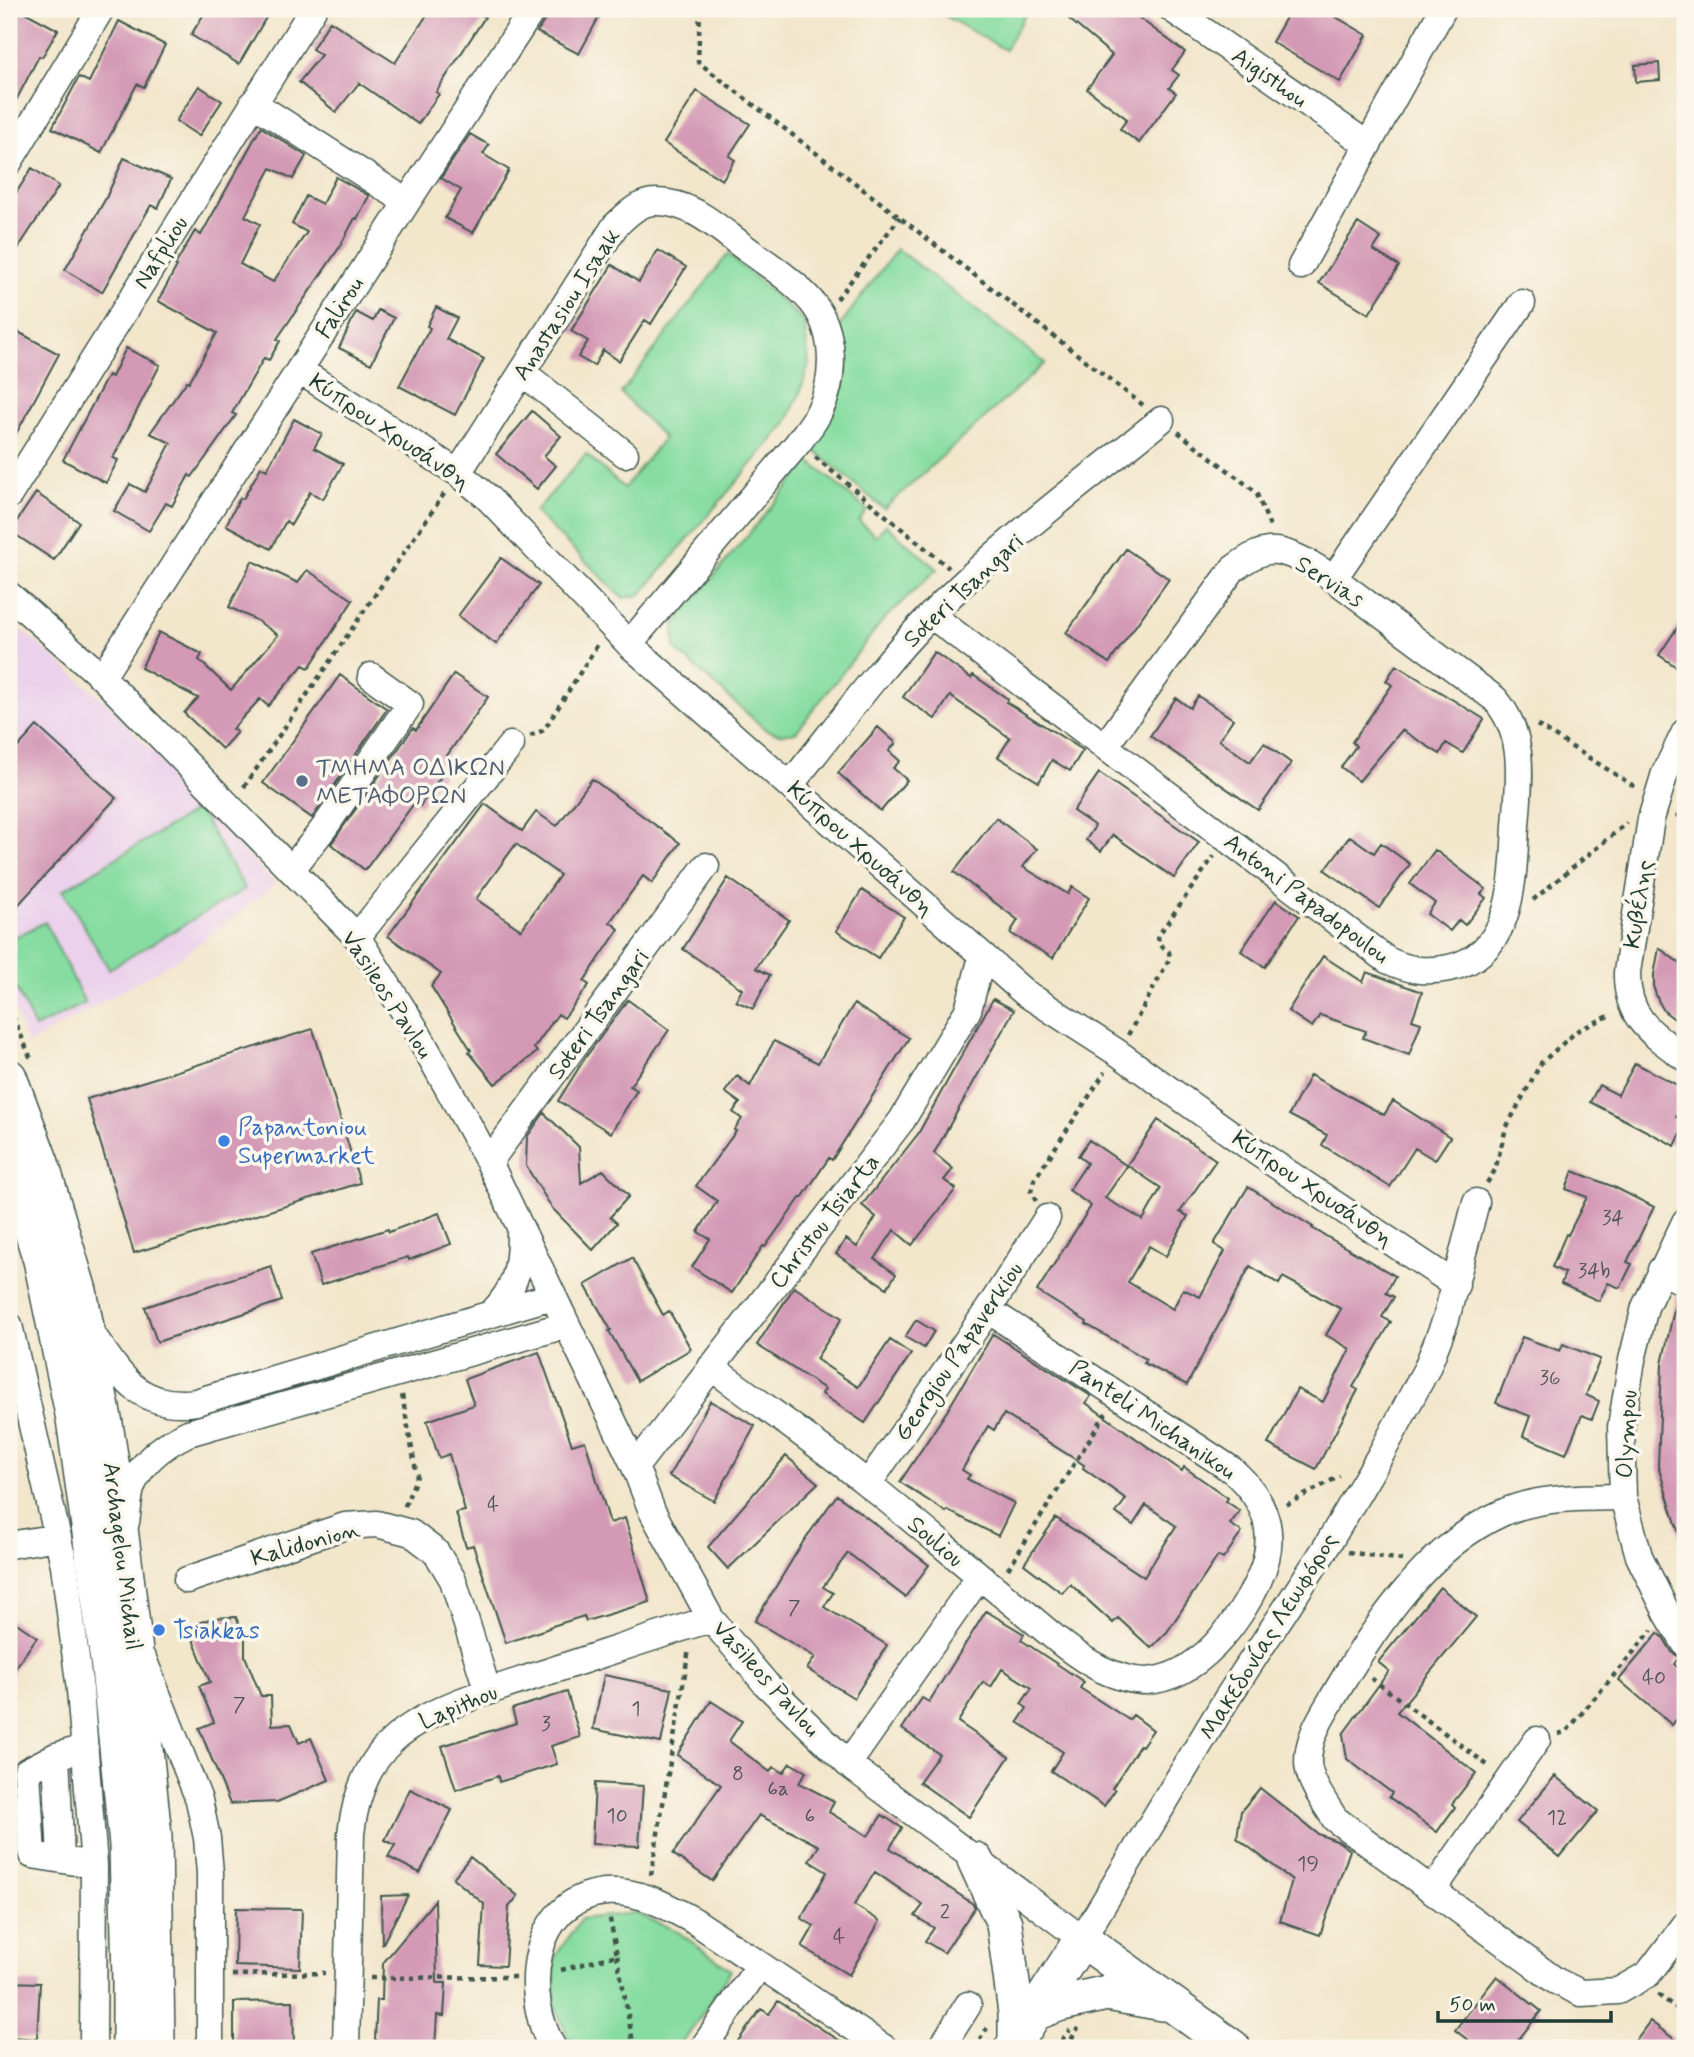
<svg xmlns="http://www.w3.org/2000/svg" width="1694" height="2057" font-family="Mynerve,sans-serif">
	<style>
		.built { fill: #ebd1eb }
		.green { fill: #87dda1; stroke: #538d6a; stroke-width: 2 }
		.building { fill: #d399b5; fill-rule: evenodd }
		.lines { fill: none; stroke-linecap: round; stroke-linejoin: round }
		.minor-casing { stroke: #3f564b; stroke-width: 29 }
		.major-casing { stroke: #3f564b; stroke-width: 38 }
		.path { stroke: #3f564b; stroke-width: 4.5; stroke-dasharray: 5 5; stroke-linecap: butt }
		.minor { stroke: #fff; stroke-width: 26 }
		.major { stroke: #fff; stroke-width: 35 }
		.service-dot { fill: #5c6f8a; stroke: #fbf7ec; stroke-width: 2.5 }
		.shop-dot { fill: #3f7fe0; stroke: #fbf7ec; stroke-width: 2.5 }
		.labels { text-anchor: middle; stroke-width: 7; stroke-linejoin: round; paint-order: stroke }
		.number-label { font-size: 21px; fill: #4c5454 }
		.street-label { font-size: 24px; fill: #1f3d34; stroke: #fbf7ec }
		.service-label { font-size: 24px; fill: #4e5e75; stroke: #fbf7ec; text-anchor: start }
		.shop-label { font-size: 24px; fill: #366cbe; stroke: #fbf7ec; text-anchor: start }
	</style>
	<rect width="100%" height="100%" fill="#fbf7ec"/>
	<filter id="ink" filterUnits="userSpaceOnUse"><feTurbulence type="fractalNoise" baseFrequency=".0143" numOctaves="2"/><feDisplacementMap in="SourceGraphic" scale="14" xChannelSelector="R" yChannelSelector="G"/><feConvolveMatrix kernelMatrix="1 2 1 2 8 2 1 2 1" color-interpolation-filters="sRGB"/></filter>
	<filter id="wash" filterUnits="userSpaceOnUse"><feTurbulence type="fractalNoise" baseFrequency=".00686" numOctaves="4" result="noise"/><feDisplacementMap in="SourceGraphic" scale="28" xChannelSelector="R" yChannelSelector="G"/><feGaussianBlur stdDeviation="1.57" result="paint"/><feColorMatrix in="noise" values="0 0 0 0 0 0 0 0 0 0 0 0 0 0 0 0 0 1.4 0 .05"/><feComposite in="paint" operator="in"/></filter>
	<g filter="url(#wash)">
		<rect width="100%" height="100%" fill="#f2e6cb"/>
		<path class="built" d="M9,619L107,703L275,884L186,954L27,1045L15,1009L9,997Z"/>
		<path class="green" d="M933,9H1028L1005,50Z
			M897,249L1045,363L884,509L813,449L842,388L840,325Z
			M728,254L804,321L809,364L800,393L786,424L640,595L623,598L535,512L586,454L624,488L664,438L621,393Z
			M809,461L867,510L859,521L876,536L886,525L937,569L884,619L796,732L780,734L766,730L676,650L674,640L675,623Z
			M198,809L245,889L109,969L63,890Z
			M45,922L85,1003L35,1028L9,974V940Z
			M634,1913L675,1930L731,1970L686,2038L673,2048H584L568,2038L554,2003L555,1957L581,1919Z"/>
		<g id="blocks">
			<path class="building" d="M9,9H19L58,30L42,57L39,56L9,114Z
				M207,9H271L239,64L191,35Z
				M431,9H473L485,17L436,92L439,94L418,124L359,83L336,112L299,82L321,55L312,49L330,21L395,63Z
				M549,9H588L600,15L579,54L537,32L546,18Z
				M1078,9H1127L1185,52L1172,70L1179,75L1169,88L1176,93L1139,143L1120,129L1127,119L1087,89L1112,55L1069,19Z
				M1291,9H1322L1367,35L1340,82L1272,42Z
				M119,21L165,45L144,87L137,84L101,153L52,128L79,77L89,82Z
				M1659,63L1660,80L1636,82L1635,65Z
				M199,86L222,101L199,136L176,121Z
				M697,91L750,124L729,156L735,160L722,180L664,143Z
				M261,127L306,156L293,179L271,168L245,216L260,224L240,264L273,282L307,232L292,224L306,196L322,204L336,177L369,196L357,219L355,218L339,248L277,339L280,341L269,360L264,358L232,413L236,415L192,477L189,475L172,506L166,503L149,531L114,511L130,484L145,492L171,443L150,433L187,381L189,382L217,333L158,301L177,266L175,265L195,231L201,235Z
				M470,134L489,145L483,154L509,170L473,233L445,218L461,190L441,178Z
				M124,158L171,179L158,208L151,205L102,292L65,270L106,198Z
				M32,168L59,186L9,262V204Z
				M1358,223L1381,238L1373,250L1399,266L1369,314L1319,283Z
				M658,250L686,267L651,324L645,320L619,361L603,350L594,366L578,357L588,341L571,331L612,265L639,282Z
				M436,307L457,318L446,339L484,359L455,415L399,386L430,328L427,326Z
				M378,310L394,318L371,364L339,348L356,312L373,321Z
				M9,327L59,354L9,447Z
				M126,348L160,365L113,458L118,460L106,483L63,460L108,375L112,377Z
				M532,411L561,436L544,456L556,466L537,489L496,454Z
				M294,419L322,434L314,448L343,464L323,499L310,492L291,525L286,521L271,549L226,525L240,498L243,499L261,467L267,470Z
				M36,493L79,522L54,560L10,531Z
				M1126,549L1169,579L1109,663L1066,633Z
				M501,558L539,585L496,644L458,616Z
				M252,561L298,583L307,570L353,600L309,668L303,665L268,706L260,699L232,729L237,732L222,749L184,713L198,698L141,668L159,632L202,654L199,660L231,690L278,635L256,620L229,607Z
				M1685,616V673L1659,655Z
				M934,652L971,678L973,675L1008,699L1006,702L1083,750L1070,771L1052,760L1039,782L998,757L1010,738L950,696L935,719L903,697Z
				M1396,665L1484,719L1463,753L1446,743L1440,754L1402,730L1359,781L1341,767L1356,746L1352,742L1392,685L1386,681Z
				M454,674L488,697L446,757L452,761L420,806L415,802L365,870L331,844L413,728L416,730Z
				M340,675L387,709L312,818L263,783Z
				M1198,696L1233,719L1219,740L1250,762L1264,743L1291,763L1258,810L1150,736L1176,698L1190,708Z
				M37,726L116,798L9,915V757Z
				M878,727L896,743L889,751L900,761L893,768L907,780L881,811L838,773Z
				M1099,773L1199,842L1174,878L1113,835L1101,851L1086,840L1095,826L1073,811Z
				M592,779L680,843L652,883L643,876L610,922L619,929L584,981L589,985L564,1018L558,1014L534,1048L537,1052L495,1084L469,1052L471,1050L431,986L441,974L388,936L485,804L522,831L536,812L557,826ZM516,844L560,875L521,930L476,899Z
				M996,818L1037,849L1023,867L1068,894L1072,887L1089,898L1053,958L1010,933L1018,920L954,872Z
				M1350,836L1374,853L1381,843L1410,864L1379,908L1325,870Z
				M1435,850L1486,889L1481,894L1486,898L1465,925L1459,920L1450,931L1427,914L1435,903L1410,884Z
				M728,878L789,920L756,968L770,975L753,1009L736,1001L742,989L683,949Z
				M862,890L904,917L878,958L836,931Z
				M1276,900L1299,916L1265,967L1241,951Z
				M1659,948L1685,967V1027L1664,1011L1658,1000L1654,989V975Z
				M1323,956L1363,982L1367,972L1422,992L1412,1020L1421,1023L1409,1055L1363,1038L1366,1031L1320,1015L1312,1027L1288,1011Z
				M993,999L1014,1010L934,1153L953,1169L944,1180L956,1189L912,1245L894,1230L875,1259L896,1274L887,1288L836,1254L846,1239L857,1247L876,1217L862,1205L918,1134Z
				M628,1000L669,1030L630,1086L637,1090L611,1133L558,1101L585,1058Z
				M854,1004L909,1038L832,1160L829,1158L802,1198L801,1197L765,1247L763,1246L732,1293L692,1267L710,1239L698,1232L717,1201L696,1186L736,1131L734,1130L742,1119L733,1112L740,1103L725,1092L737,1076L750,1086L774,1041L818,1063Z
				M313,1029L360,1183L134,1253L87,1099Z
				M1635,1063L1685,1089V1099L1676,1117L1685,1122V1125L1675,1146L1590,1102L1599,1085L1618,1095Z
				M1310,1075L1384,1115L1393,1101L1450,1137L1435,1160L1415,1148L1390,1187L1322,1145L1327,1135L1289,1115Z
				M544,1113L579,1147L581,1183L603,1170L629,1196L610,1217L617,1223L593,1250L552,1208L526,1166L527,1137Z
				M1158,1120L1216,1160L1180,1212L1188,1216L1166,1256L1149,1246L1128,1282L1173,1309L1183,1289L1200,1297L1225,1251L1214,1244L1248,1187L1313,1227L1312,1228L1395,1276L1386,1293L1394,1297L1382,1317L1391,1322L1353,1387L1358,1390L1316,1469L1268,1444L1297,1389L1323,1402L1350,1349L1326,1335L1341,1309L1283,1277L1279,1284L1250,1266L1187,1385L1144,1363L1146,1359L1086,1324L1087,1322L1037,1291L1091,1206L1069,1190L1087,1163L1078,1156L1089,1140L1127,1166L1105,1198L1143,1220L1161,1188L1127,1165Z
				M1573,1171L1614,1187L1654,1207L1627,1262L1632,1264L1620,1288L1608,1283L1599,1301L1561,1284L1565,1273L1552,1267L1566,1234L1568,1235L1587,1197L1566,1189Z
				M439,1213L451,1244L409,1260L408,1257L321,1285L311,1254L388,1229L389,1232Z
				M632,1258L663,1315L669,1311L691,1349L637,1381L609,1331L611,1330L585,1285Z
				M271,1266L282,1301L157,1342L145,1307Z
				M794,1287L842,1318L816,1359L858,1387L890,1340L911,1354L865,1423L822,1394L825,1389L757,1345Z
				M1677,1296L1685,1299V1540H1681L1658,1466L1662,1364Z
				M916,1320L934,1331L924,1348L905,1337Z
				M993,1334L1091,1396L1086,1403L1182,1471L1184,1467L1228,1498L1226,1501L1240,1511L1230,1524L1242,1532L1223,1559L1218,1556L1167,1632L1151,1648L1118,1618L1113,1623L1070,1584L1062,1593L1024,1564L1056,1518L1144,1577L1176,1526L1146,1505L1133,1525L1116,1513L1126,1499L1083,1468L1084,1465L1004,1414L994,1430L988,1426L962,1470L970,1475L967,1479L1014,1503L998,1536L947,1510L946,1512L900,1482L947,1411Z
				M1522,1337L1560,1351L1563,1344L1600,1359L1586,1395L1599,1401L1592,1419L1582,1415L1566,1454L1523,1436L1530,1416L1496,1403Z
				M539,1352L572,1445L585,1441L610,1523L625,1518L650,1602L586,1621L584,1616L549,1627V1628L506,1643L473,1545L466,1547L456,1513L465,1511L449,1454L439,1458L427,1421L474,1405L465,1379Z
				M710,1401L755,1426L714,1501L669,1476Z
				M786,1456L818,1483L728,1569L708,1547Z
				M837,1495L929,1565L905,1597L848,1553L823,1587L833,1593L824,1607L887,1645L854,1698L807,1669L815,1657L755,1621L803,1542Z
				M1440,1587L1476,1617L1397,1712L1476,1773L1452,1804L1455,1807L1437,1832L1389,1797L1392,1793L1347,1759L1343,1734L1389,1671L1378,1662Z
				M986,1611L1024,1634L1021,1640L1084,1682L1080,1688L1129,1720L1133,1715L1153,1730L1142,1746L1140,1745L1112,1788L1115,1790L1104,1806L1051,1771L1063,1752L1018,1722L1027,1708L1021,1704L1032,1688L1002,1669L991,1687L983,1682L958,1722L1009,1757L969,1817L919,1782L939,1754L902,1729L922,1698L929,1702Z
				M236,1617L245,1640V1656L261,1696H271L272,1725L291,1724L299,1743L311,1738L329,1780L277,1802L230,1804L199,1728L214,1722L199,1686L210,1682L194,1642L193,1625L212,1618Z
				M9,1618L37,1637L9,1677Z
				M1658,1633L1663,1637L1672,1652L1679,1657L1674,1664L1685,1674V1708L1672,1725L1619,1680Z
				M604,1675L672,1689L661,1743L593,1729Z
				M567,1692L580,1737L551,1746L557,1764L499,1782L498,1776L456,1790L442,1746L516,1723L512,1709Z
				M711,1701L742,1721L729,1741L770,1772L773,1767L783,1773L790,1763L806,1772L799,1783L834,1801L829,1812L868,1836L882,1815L902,1828L890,1848L973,1904L975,1907L944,1953L925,1941L934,1928L915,1916L923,1905L875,1872L854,1905L880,1921L849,1975L802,1947L814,1926L801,1918L827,1872L809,1861L819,1846L759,1815L712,1881L673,1854L721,1785L677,1755Z
				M1555,1776L1598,1811L1560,1857L1517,1822Z
				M595,1783L643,1786L639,1846L592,1844Z
				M1260,1788L1318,1834L1339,1842L1350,1850L1320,1935L1280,1921L1292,1880L1237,1838L1241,1811Z
				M410,1789L452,1810L420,1873L388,1857L395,1845L385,1840Z
				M470,1857L518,1896L509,1907L505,1966L480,1965L484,1904L453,1878Z
				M408,1895L382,1945L381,1896Z
				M435,1900L437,1983H446L444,2016L437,2015L435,2048H386L375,2039L377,2000H382L383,1963Z
				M236,1908L302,1909L300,1968L235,1966Z
				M1497,1976L1541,2011L1512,2048H1478L1455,2030Z
				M9,1982L40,1983L37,2039L9,2037Z
				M293,2001L294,2048H234V2002Z
				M778,2001L797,2013L851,2048H733L761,2009L769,2014Z
				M1650,2021L1685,2047V2048H1630Z"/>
		</g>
	</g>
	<g filter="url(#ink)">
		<use href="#blocks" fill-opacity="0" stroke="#3f564b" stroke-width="2"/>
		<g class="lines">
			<g class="minor-casing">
				<path id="minor" d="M1172,9L1368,145
					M253,103L407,202
					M9,162L101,9
					M1301,266L1443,9
					M299,370L458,473L486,496L629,644L1025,993L1118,1053L1258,1153L1456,1285
					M522,372L625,454
					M458,473L615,226C627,215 639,202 655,202C689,201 715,225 740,244C764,262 791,278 811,301C836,330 836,379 819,412C814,423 805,433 798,443L629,644
					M9,495L313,9
					M1334,578L1522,303
					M9,595L102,677L357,937L414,1027L489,1162L635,1467L652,1511L711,1619L766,1684L848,1764L1082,1939L1226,1700L1325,1549L1381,1454L1427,1368L1446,1319L1476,1202
					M931,615L1387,960C1408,970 1425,973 1449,968C1514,954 1513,879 1516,826C1519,781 1527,736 1495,699C1456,670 1417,641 1378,612C1353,593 1313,560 1282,552C1263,547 1248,558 1233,569L1105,746
					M102,677L407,202L533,9
					M1685,732L1665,773L1651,819L1627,972C1626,1018 1651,1033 1685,1058
					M790,785C836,728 879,668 930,616C1000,544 1083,483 1161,420
					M291,870L324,828L410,704L371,676
					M357,937L511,745
					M489,1162L706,866
					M1685,1222L1645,1307L1632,1360L1621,1427L1623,1497L1639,1556L1667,1613L1685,1643
					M1661,1270L1685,1283
					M491,1314C516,1289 520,1268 520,1234
					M9,1325L64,1565L80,1690L94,1865L93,2048
					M90,1331C119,1373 137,1410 196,1402L552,1296
					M711,1367C763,1406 817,1443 868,1484C921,1526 971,1570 1024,1612C1048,1632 1072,1654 1101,1669C1114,1675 1131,1681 1146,1681C1199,1678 1239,1622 1259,1579C1279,1535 1267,1501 1232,1470L988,1310
					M635,1467L902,1120L968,1010L982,957
					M868,1484L988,1310L1047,1218
					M1623,1497C1583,1498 1539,1496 1502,1513C1430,1545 1377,1623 1338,1689C1325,1712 1308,1734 1308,1762C1308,1780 1325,1803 1335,1819L1556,1981L1581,1993L1618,1991L1648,1974L1685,1925
					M126,1522C128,1512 128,1499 131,1489C140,1462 163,1445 188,1433L566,1325
					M9,1545L58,1537
					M187,1580L345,1526L377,1524L411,1533L436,1552L453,1580L488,1692
					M144,1661L199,1800L207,1838L210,1873V2048
					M85,1748L56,1756L27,1771L32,1855L94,1865
					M56,1756L61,1859
					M848,1764L979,1577
					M1433,1890L1537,1740
					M346,2048L351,1834C355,1798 366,1764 394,1739C431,1706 497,1689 544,1673C600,1655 655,1636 711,1619
					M553,2048C522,1995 530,1900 605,1892C638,1889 669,1907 696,1922L884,2048
					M703,2048L759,1966
					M941,2048L968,2005"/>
			</g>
			<g class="major-casing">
				<path id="major" d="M9,1077L41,1163L79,1291L105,1424L115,1488L133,1633L154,1836L157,2048
					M9,1158L41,1260L74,1419L109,1668L127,1845L130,1982V2048
					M975,1860L1004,1923L1016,2013V2041
					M1034,2013L1058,2004L1107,1993L1163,2003
					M1012,2048L1082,1939L1233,2048"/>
			</g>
			<path class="path" d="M700,9L698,62L1143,405
				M837,299L900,217
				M1178,432L1256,492L1271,529
				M815,457L949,568
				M1537,725L1637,788
				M530,736L544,730L598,644
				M244,787L446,491
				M1676,814L1685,820
				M1533,900L1627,823
				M9,1007L31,1059
				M1128,1035L1170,958L1169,952L1159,944L1158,936L1214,856
				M1487,1183L1495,1170L1506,1128L1541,1063L1577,1031L1611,1015
				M1036,1201L1031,1192L1034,1180L1105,1072
				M402,1395L417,1476L404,1508
				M1286,1505L1340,1476
				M1348,1552L1402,1560
				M1008,1569L1106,1413
				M1371,1678L1490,1767
				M1558,1734L1566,1732L1652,1630
				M651,1875L689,1649
				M617,1955L634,2048
				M561,1970L617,1955L609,1914
				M232,1975L325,1973
				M370,1978L515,1977
				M1658,1995L1685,2014
				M974,2048L987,2028
				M1055,2048L1070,2030
				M1066,2048L1078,2028"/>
			<use href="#minor" class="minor"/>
			<use href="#major" class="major"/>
		</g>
	</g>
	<circle class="service-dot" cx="302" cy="781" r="7"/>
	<g class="shop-dot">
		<circle cx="224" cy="1141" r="7"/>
		<circle cx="159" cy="1630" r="7"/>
	</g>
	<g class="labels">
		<g class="number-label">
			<text x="1613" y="1224">34</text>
			<text x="1594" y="1277">34b</text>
			<text x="1550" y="1384">36</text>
			<text x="493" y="1511">4</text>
			<text x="794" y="1614">7</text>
			<text x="1654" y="1684">40</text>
			<text x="239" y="1711">7</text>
			<text x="636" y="1715">1</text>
			<text x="546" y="1730">3</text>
			<text x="738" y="1780">8</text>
			<text x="778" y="1795">6a</text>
			<text x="617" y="1822">10</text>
			<text x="810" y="1822">6</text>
			<text x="1557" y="1824">12</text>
			<text x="1308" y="1870">19</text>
			<text x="945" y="1918">2</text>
			<text x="839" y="1943">4</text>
		</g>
		<g class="street-label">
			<text transform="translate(1270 77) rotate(35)" y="8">Aigisthou</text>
			<text transform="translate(160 252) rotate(-58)" y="8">Nafpliou</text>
			<text transform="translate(566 304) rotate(-57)" y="8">Anastasiou Isaak</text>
			<text transform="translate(339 307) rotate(-57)" y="8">Falirou</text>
			<text transform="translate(390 431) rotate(34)" y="8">Κύπρου Χρυσάνθη</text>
			<text transform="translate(1330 581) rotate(32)" y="8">Servias</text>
			<text transform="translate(963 590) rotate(-43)" y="8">Soteri Tsangari</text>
			<text transform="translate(861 848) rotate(42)" y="8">Κύπρου Χρυσάνθη</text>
			<text transform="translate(1307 898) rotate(37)" y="8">Antoni Papadopoulou</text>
			<text transform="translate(1638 904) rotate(-81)" y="8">Κυβέλης</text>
			<text transform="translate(388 994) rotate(57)" y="8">Vasileos Pavlou</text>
			<text transform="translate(598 1014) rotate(-54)" y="8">Soteri Tsangari</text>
			<text transform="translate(1313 1188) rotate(34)" y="8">Κύπρου Χρυσάνθη</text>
			<text transform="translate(824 1221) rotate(-52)" y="8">Christou Tsiarta</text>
			<text transform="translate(958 1351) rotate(-56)" y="8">Georgiou Papaverkiou</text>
			<text transform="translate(1153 1419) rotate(34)" y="8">Panteli Michanikou</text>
			<text transform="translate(1626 1434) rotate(-87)" y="8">Olympou</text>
			<text transform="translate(936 1541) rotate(40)" y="8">Souliou</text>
			<text transform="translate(305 1543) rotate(-16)" y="8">Kalidonion</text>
			<text transform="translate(123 1556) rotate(83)" y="8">Archagelou Michail</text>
			<text transform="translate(1268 1636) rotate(-58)" y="8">Μακεδονίας Λεωφόρος</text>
			<text transform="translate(767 1678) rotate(48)" y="8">Vasileos Pavlou</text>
			<text transform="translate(458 1706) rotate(-23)" y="8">Lapithou</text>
		</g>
		<g class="service-label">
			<text x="316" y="775">ΤΜΗΜΑ ΟΔΙΚΩΝ<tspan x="316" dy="28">ΜΕΤΑΦΟΡΩΝ</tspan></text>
		</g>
		<g class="shop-label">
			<text x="238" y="1135">Papantoniou<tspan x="238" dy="28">Supermarket</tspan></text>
			<text x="173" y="1638">Tsiakkas</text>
		</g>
	</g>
	<rect width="1694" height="2057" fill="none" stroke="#fbf7ec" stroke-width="35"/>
	<path d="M1438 2011v10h173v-10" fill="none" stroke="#1f3d34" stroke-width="3.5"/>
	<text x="1449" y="2011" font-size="21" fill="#1f3d34" stroke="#fbf7ec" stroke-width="5" paint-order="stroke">50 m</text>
</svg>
